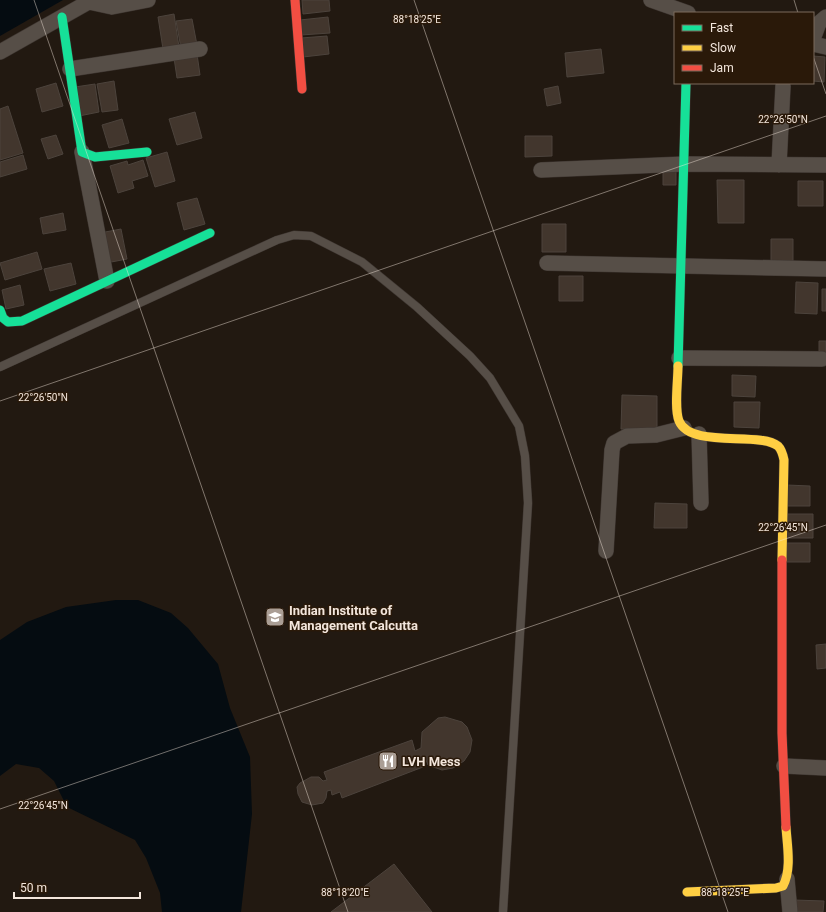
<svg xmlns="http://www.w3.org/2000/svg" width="826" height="912" font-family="Roboto,sans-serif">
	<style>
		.water { fill: #050c11 }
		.building { fill: #42362d; stroke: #4c433c }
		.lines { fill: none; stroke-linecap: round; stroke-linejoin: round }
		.lane-casing { stroke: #3e3631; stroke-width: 9 }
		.street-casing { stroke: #3e3631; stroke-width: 16 }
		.fast-casing { stroke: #3e3631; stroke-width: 10 }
		.slow-casing { stroke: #3e3631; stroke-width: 10 }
		.jam-casing { stroke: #3e3631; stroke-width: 10 }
		.lane { stroke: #564e47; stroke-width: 8 }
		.street { stroke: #564e47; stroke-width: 15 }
		.fast { stroke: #16e098; stroke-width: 9 }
		.slow { stroke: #ffcf43; stroke-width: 9 }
		.jam { stroke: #f24e42; stroke-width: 9 }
		.ticks { fill: none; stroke: #f3e6dc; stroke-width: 1; stroke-opacity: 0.45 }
		.labels { text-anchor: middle; stroke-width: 3; stroke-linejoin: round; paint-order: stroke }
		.poi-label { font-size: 13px; font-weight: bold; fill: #f3e6dc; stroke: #2a1909; text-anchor: start }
		.ticks-label { font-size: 10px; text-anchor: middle; fill: #f3e6dc; stroke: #2a1909; stroke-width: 3; stroke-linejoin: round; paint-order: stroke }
	</style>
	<rect width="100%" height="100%" fill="#221911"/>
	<path class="water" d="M0,0H63L0,36Z
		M116,600H138L171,613L188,628L218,664L230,708L250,757L252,814L241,912H162L160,893L146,858L135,840L67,807L54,781L39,768L16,764L0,776V640L27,622L66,607Z"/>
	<path class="building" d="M302,0H329L330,11L303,14Z
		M174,14L179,47L163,49L158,17Z
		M328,17L330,33L301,35L300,20Z
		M192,19L197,45L181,48L176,21Z
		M327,36L329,54L303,57L301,38Z
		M601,49L604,73L567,77L565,53Z
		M197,54L200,75L177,78L174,58Z
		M813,56L825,57L824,82L813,81Z
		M114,81L118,110L102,112L97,84Z
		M56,83L63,106L42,112L36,89Z
		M95,84L99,112L79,116L75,87Z
		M558,86L561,103L547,106L544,89Z
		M8,106L23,153L0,160V109Z
		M195,112L202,138L177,145L169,119Z
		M122,119L129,143L109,148L102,125Z
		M56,135L63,154L48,159L41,139Z
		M525,136H552V156L525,157Z
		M167,152L175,181L155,187L146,158Z
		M23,155L27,169L0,177V162Z
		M143,160L148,176L132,181L134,188L118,193L110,166L127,161L128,165Z
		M663,171H676V185H663Z
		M717,180H744V223H718Z
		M798,181H823V206H798Z
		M197,198L205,224L184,230L177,203Z
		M63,213L66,230L43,234L40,218Z
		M542,224H566V252H542Z
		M121,229L127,259L106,263L100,233Z
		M771,239H793V262H771Z
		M37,252L42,269L5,280L0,263Z
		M71,263L76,284L50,291L44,269Z
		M559,276H583V301H559Z
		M796,282L818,283L817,314L795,313Z
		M20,285L24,305L6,309L2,290Z
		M822,289H826V311H822Z
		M819,341H826V355H819Z
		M732,375L756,376L755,397L732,396Z
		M622,395L657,396V430L621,429Z
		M734,402H760L759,428L734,427Z
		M787,485L810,486V506H786Z
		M655,503L687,504V528H654Z
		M784,514H813V538H784Z
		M787,543H810V562H786Z
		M826,644V668L817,669L816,645Z
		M445,717L462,722L467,727L472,740L470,752L464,761L453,768L442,770L428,765L426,760H420L423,767L342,798L340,792L332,795L331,790L327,791L326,798L323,803L312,805L302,802L298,794L297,787L300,783L311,777H319L323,781L327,780L324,772L412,740L415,751L421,748L422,732L438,718Z
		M394,864L432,912H331Z
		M794,900L824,901L823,912H793Z"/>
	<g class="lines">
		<g class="lane-casing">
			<path id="lane" d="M0,367L277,240L294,235L311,236L362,262L417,307L470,356L490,378L519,426L525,456L528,503L503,912"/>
		</g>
		<g class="street-casing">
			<path id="street" d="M651,0L688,13
				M89,2L112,7L148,0
				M813,39L819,23L826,17
				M813,44L826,47
				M0,52L92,0
				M70,69L200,49
				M82,152L107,281
				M779,165L783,86
				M541,170L685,164L826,165
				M547,263L826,269
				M679,358L822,359
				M699,434L701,503
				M606,551L612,450L614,443L627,436L656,435L684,428
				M784,766L826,768
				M787,879L790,912"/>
		</g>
		<g class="fast-casing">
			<path id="fast" d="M62,17L82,152L95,157L147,152
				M0,310L3,318L8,322L22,321L210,233
				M678,366L686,83"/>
		</g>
		<g class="slow-casing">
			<path id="slow" d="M678,366C678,381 674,408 679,421C691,449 759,431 778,446C782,450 783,455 784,460L782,560
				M687,892L776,888L783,886C792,869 787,845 786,827"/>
		</g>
		<g class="jam-casing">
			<path id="jam" d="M295,0L302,89
				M782,560V733L786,827"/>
		</g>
		<use href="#lane" class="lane"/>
		<use href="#street" class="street"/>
		<use href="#fast" class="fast"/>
		<use href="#slow" class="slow"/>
		<use href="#jam" class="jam"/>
	</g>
	<path class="ticks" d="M34,0L348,912M414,0L728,912M794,0L798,13M813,56L826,94M0,401L826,116M0,809L826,525"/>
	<defs>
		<g id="university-square" transform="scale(1)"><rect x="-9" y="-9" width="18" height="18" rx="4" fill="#aa9e95" stroke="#2a1909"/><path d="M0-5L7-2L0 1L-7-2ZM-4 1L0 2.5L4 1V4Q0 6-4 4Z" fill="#fff"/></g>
		<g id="restaurant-square" transform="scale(1)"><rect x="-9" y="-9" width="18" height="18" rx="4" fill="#aa9e95" stroke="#2a1909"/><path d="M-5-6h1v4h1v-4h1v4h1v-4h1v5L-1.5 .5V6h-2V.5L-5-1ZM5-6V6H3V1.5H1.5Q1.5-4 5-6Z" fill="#fff"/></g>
	</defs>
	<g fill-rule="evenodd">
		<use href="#university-square" x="275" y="617"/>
		<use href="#restaurant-square" x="388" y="761"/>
	</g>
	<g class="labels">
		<g class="poi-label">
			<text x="289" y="615">Indian Institute of<tspan x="289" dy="15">Management Calcutta</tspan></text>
			<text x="402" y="766">LVH Mess</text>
		</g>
	</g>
	<g class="ticks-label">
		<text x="417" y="23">88°18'25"E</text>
		<text x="783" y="123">22°26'50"N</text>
		<text x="43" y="401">22°26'50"N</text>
		<text x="783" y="531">22°26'45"N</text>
		<text x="43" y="809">22°26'45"N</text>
		<text x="345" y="896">88°18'20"E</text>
		<text x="725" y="896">88°18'25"E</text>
	</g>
	<rect x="674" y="12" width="140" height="72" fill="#2a1909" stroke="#7a6b5d"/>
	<rect x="682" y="25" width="20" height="6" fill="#16e098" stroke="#7a6b5d"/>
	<text x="710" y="32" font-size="12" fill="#f3e6dc">Fast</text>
	<rect x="682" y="45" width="20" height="6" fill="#ffcf43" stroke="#7a6b5d"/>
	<text x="710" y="52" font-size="12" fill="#f3e6dc">Slow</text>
	<rect x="682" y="65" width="20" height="6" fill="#f24e42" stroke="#7a6b5d"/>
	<text x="710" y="72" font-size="12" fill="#f3e6dc">Jam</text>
	<path d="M14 892v6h126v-6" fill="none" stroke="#f3e6dc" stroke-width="2"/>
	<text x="20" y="892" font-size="12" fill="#f3e6dc" stroke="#2a1909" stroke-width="3" paint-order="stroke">50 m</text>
</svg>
